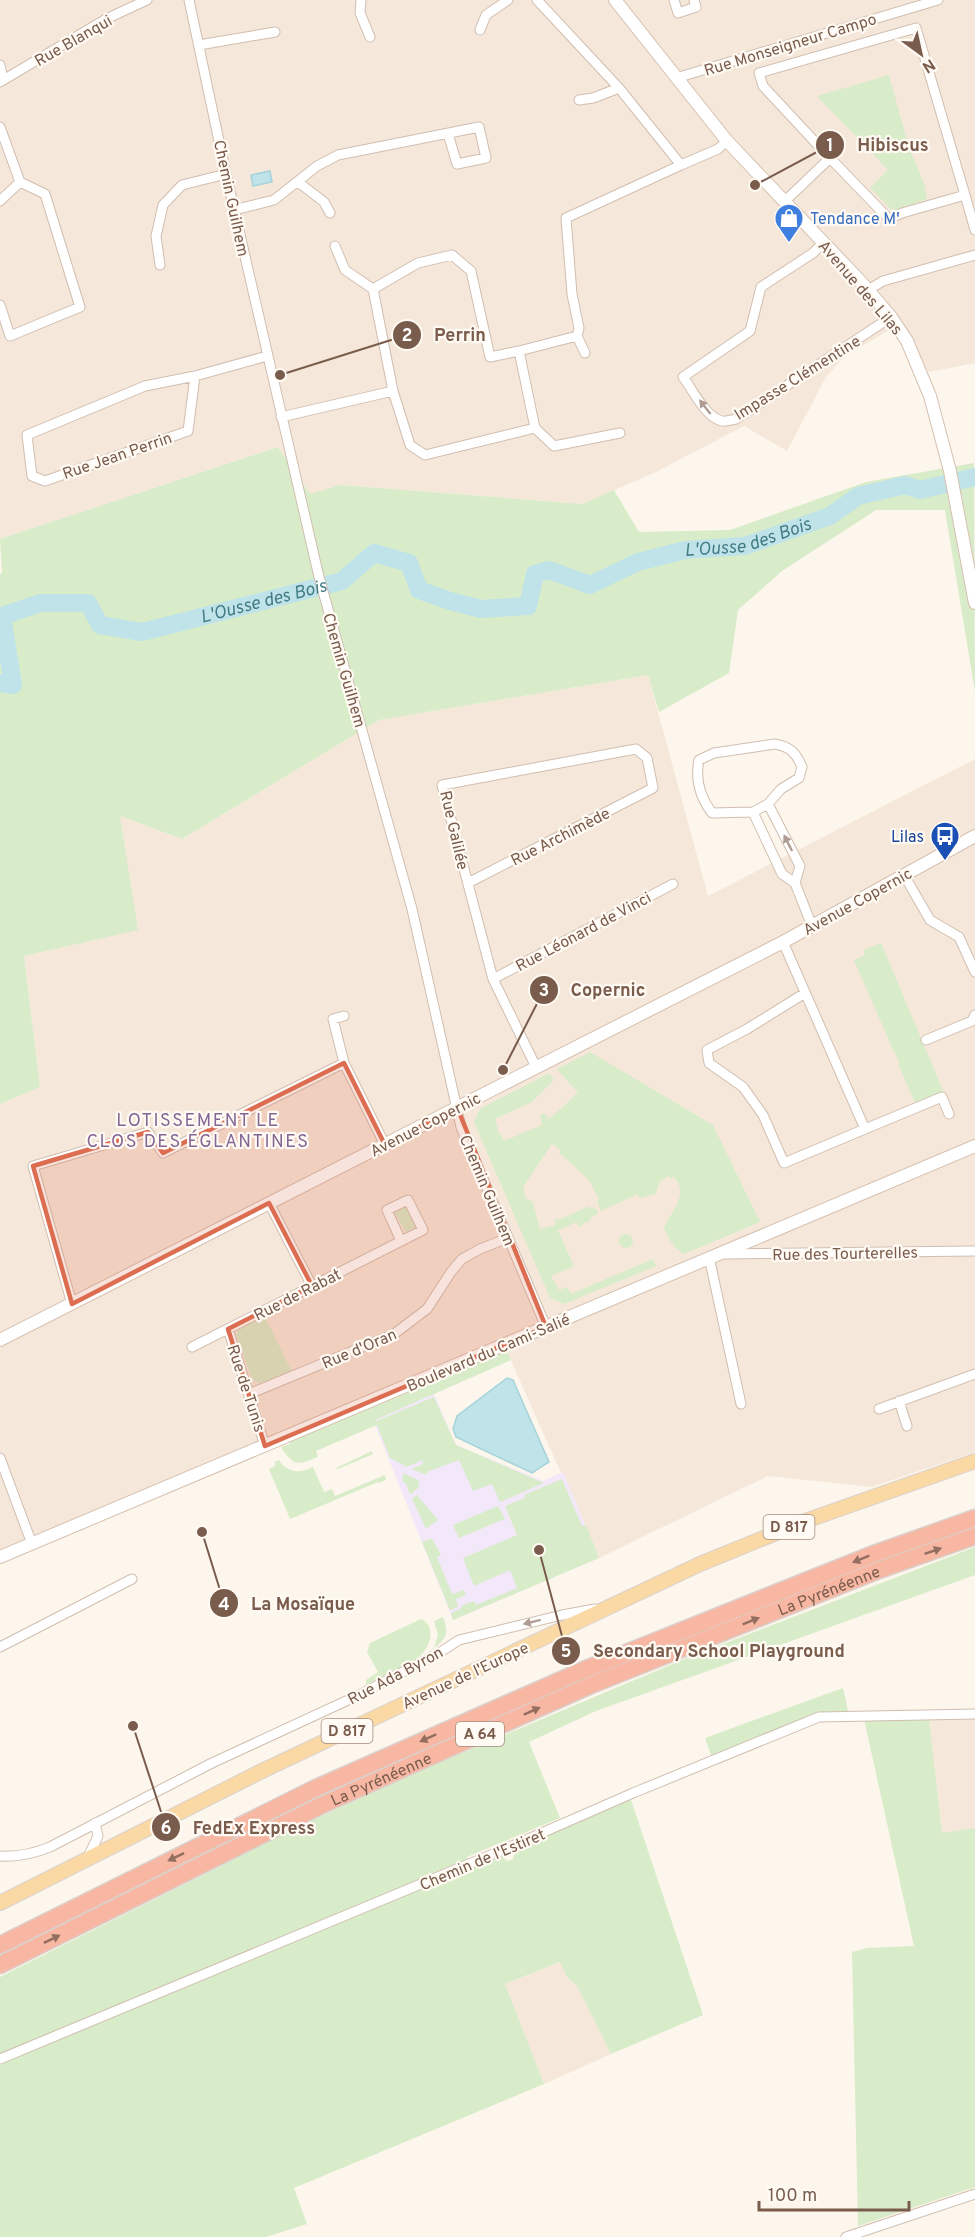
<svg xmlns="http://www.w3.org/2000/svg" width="975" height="2237" font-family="Overpass,sans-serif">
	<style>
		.residential { fill: #f5e8da }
		.education { fill: #f3e8fa }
		.green { fill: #d8ecc9 }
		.water { fill: #bfe3e8; stroke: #a5d3da; stroke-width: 1.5 }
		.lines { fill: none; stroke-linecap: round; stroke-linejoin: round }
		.river { stroke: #bfe3e8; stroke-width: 18 }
		.street-casing { stroke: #d1beb0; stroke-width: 11 }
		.secondary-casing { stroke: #d6c0b0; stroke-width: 14 }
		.primary-casing { stroke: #dad1cd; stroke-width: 16 }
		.highway-casing { stroke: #dad1cd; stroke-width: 19 }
		.street { stroke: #fff; stroke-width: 9 }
		.secondary { stroke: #fff; stroke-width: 12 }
		.primary { stroke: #fbd9a5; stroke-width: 14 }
		.highway { stroke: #f7b7a3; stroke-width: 16 }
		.oneway { fill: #af9d94 }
		.oneway2 { fill: #936e5e }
		.marked { fill: #dc6d51; fill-opacity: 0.2; stroke: #dc6d51; stroke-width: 4.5; stroke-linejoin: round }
		.labels { text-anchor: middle; stroke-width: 4.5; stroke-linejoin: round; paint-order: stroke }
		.shield { fill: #fffaf3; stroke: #a28b7f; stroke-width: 1.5 }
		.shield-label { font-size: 15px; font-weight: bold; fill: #7a5c4d }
		.street-label { font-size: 16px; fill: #7a5c4d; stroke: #fffaf3 }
		.shop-label { font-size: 16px; fill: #366cbe; stroke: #fffaf3; text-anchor: start }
		.transit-label { font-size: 16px; fill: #164399; stroke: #fffaf3; text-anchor: end }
		.water-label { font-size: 18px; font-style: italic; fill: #437c86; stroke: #fffaf3 }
		.neighbourhood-label { font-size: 18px; letter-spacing: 1.5px; fill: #846695; stroke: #fffaf3 }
		.leader { fill: none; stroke: #7a5c4d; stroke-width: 2 }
		.callout-dot { fill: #7a5c4d; stroke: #fffaf3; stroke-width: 2 }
		.mark-label { font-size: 18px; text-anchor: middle; font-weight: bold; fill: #fff }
		.callout-label { font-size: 18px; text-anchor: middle; font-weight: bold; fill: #7a5c4d; stroke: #fffaf3; stroke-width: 4.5; stroke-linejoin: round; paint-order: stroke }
	</style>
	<rect width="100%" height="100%" fill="#fdf6ec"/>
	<path class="residential" d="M0,0H975V363L929,372L891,329L844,357L826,377L787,451L744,426L656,472L582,504L340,485L310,494L278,447L0,539Z
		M648,675L708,896L975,759V1452L872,1487L768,1476L599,1558L504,1345L0,1557V1104L40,1087L24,956L120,816L182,839L379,720Z
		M975,1710V1828L942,1834L929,1718Z
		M561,1962L567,1977L577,1986L611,2054L544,2084L505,1984Z"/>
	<path class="education" d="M434,1394L456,1445L543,1481L563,1472L599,1558L453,1620L373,1420Z"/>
	<path class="green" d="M889,75L909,148L924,183L927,199L893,211L870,188L888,170L817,96Z
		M278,447L310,494L340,485L582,504L614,490L639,532L730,530L866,482L974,463L975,692L945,510H876L782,571L738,610L729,673L659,712L648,675L379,720L182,839L120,816L138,930L24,956L40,1087L0,1104V574L2,573L0,539Z
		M881,943L945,1095L917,1108L898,1063L899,1062L895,1052H894L854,960L865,955L864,950Z
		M590,1052L713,1125L760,1222L684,1254C674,1248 668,1239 664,1228C671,1211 690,1195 674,1177L670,1178L668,1176L659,1183L656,1194L640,1198L638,1194L601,1211L597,1201L599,1200L589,1180L562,1155L560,1156L559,1153L561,1150L552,1144L523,1187L526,1199L533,1202L540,1229L556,1225L555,1220L558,1218L559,1220L590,1206L591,1209L595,1207L598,1214L590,1218L591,1220L583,1224L580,1228L577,1222L558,1230L574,1266L551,1276L559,1290L567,1287L571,1294L653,1259L656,1266L564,1304L550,1298L474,1122L480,1109L549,1073L554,1080L532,1102L495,1119L499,1134H501L504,1141L542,1125L540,1116L544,1113L549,1119L578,1093L557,1069Z
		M406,1206L417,1226L406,1232L395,1213Z
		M619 1241a7 7 0 1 1 14 0a7 7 0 1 1-14 0Z
		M264,1315L292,1372L260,1384L252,1379L236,1334L240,1327Z
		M506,1348L511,1360L375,1420L376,1421L434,1397L456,1445L544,1483L500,1502L492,1484L473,1491L459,1460L427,1472V1475L411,1469L423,1464L422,1460L407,1467L390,1458L377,1425L316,1451L318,1457L302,1463L294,1462C289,1458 284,1453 281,1447L290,1444L288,1440Z
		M372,1451L373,1454L338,1469L336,1468Z
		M279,1460C287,1473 300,1474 313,1467L324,1492L332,1489L335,1496L385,1475L386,1480L379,1483L378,1482L290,1519L269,1469L275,1466V1462Z
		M403,1473L418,1480L419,1487L410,1495L406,1484L402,1481Z
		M562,1479L582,1526L586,1525L599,1558L453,1620L451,1613L462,1608L461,1606L474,1601L476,1605L517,1588L510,1570L474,1586L463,1558L517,1535L505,1506L525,1498L524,1495Z
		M417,1495L438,1520L426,1529L412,1499Z
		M498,1506L505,1519L459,1538L453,1525Z
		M432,1538L441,1555L437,1557L452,1594L464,1590L466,1595L456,1599L458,1607L450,1610L422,1542Z
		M975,1547V1575L596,1711L529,1742L560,1818L467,1857L470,1866L500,1854L507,1861L513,1859L515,1848L630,1797L703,2015L611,2054L577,1986L567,1977L560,1962L505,1984L544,2084L294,2188L307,2224L266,2237H0V1977L302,1825L431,1766L689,1657Z
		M443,1617C449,1632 447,1639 434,1648L438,1635L434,1621Z
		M421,1619C436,1626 431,1645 421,1655C411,1664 379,1678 366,1685V1680L378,1672L367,1652L370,1643Z
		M843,1688L848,1711L819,1712L712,1758L705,1738Z
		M929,1718L942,1833L975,1828V2187L858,2226L852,1952L867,1948L914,1946L864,1719Z"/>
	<path class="water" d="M270,171L272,182L253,186L251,175Z
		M507,1378L513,1380L549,1462L532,1473L456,1437L453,1429L457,1416Z"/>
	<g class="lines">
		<path class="river" id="s1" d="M0,683L13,685L2,616L40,603H88L100,625L142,632L342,581L374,553L409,563L419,590L450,601L481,609L528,606L535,574L549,570L590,585L638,562L685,550L745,546L830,516L858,496L905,485L920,490L975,477"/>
		<g class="street-casing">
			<path id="street" d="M189,0L226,174L319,577L412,909L461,1127L546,1327
				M361,0L360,13L370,37
				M674,0L678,13L696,7L694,0
				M480,30L486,15L508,0
				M199,45L275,32
				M0,65L3,80
				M676,78L938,0
				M0,82L106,19L147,0
				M579,100L593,98L619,88
				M0,127L20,182L45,194L80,307L10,336L0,305
				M681,165L718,149L727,141
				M298,182L324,202L330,213
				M965,195L975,230
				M0,201L20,182
				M784,202L830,158L889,219L902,213L965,195L916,28L759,73L763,86L830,158
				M234,210L274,200L317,166L338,155L479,127L486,158L457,164L448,134
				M823,243L813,253L761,287L750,331L683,377C693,390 705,417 722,421C726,422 731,420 736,419L891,317
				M335,246L345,270L373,289
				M160,265L156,236L163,205L182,185L226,174
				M868,290L883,281L975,255
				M577,336L585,353
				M195,376L188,431L45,481L32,476L27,435L145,386L195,376L267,356
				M393,391L373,289L418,263L452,255L471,271L490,357L519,351
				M281,417L393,391L410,445L425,455L535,428L554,446L620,433
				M535,428L519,351L577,336L579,328L572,294L566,218L681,165L619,88L537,0
				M775,744C791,747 796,753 802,767L799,778L781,789L768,804L753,812L712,813C700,797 695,779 699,760L714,753Z
				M768,804L800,866L795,883
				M753,812L782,874L795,883L812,926
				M904,875L930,920L959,937L975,972
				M468,883L653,788L647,758L636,749L442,785L493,979L536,1067
				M783,942L865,1129L942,1097L949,1114
				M493,979L673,884
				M805,993L747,1029L707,1050L709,1063L743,1087L763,1115L784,1163L865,1129
				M344,1016L333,1019L344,1063L385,1145
				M926,1040L972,1021L975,1015
				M269,1203L312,1286
				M722,1254L975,1251
				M709,1257L741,1404
				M72,1304L33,1166L148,1132L163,1153L344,1063
				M228,1329L265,1446
				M192,1347L423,1230L408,1200L387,1210L401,1241
				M249,1394L394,1334L427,1309L451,1272L462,1259L480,1249L508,1238
				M899,1401L907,1426
				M879,1409L975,1374
				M0,1458L32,1544
				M0,1647L132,1579
				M0,1856C19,1857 33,1854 50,1847L212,1763L359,1695L439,1653L459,1640L562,1615L595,1609
				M87,1859L98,1836L95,1823
				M0,2059L505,1849L633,1793L819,1717L975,1714
				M846,2237L975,2194"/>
		</g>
		<g class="secondary-casing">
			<path id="secondary" d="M615,0L727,141L861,282L891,317L907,341L930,396L950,471L975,603
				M0,1340L783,942L975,836
				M0,1557L975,1146"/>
		</g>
		<g class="primary-casing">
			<path id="primary" d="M0,1903L264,1770L700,1564L808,1520L975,1461"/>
		</g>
		<g class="highway-casing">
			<g id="highway">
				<path d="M0,1945L316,1788L586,1669L871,1555L975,1518"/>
				<path id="s2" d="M0,1965L322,1805L591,1685L879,1570L975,1536"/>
			</g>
		</g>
		<use href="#street" class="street"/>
		<use href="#secondary" class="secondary"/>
		<use href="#primary" class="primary"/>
		<use href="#highway" class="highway"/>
	</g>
	<defs><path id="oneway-solid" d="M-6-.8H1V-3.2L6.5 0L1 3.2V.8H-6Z" transform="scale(1.5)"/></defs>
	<g class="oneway">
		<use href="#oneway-solid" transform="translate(705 407) rotate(-128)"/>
		<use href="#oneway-solid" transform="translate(788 843) rotate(-117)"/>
		<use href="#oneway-solid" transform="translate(532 1622) rotate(166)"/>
	</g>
	<g class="oneway2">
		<use href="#oneway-solid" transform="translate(933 1551) rotate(-19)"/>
		<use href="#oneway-solid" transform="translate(861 1559) rotate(158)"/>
		<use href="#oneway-solid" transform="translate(751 1621) rotate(-22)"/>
		<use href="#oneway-solid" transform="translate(532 1711) rotate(-24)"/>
		<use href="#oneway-solid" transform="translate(428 1738) rotate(156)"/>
		<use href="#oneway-solid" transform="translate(176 1857) rotate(154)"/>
		<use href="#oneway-solid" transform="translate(52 1939) rotate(-26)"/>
	</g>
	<path class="marked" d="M344,1063L385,1145L457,1107L546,1327L265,1446L228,1329L312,1286L269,1203L72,1304L33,1166L148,1132L163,1153Z"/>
	<defs>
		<g id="shop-pin" transform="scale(1.5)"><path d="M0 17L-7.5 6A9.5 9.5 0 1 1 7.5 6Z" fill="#3f7fe0" stroke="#fffaf3"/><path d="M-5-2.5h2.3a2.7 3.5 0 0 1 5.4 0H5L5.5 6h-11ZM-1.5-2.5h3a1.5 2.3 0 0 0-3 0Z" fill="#fff"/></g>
		<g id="bus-pin" transform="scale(1.5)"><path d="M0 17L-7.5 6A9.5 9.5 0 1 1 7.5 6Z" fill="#1a4fb4" stroke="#fffaf3"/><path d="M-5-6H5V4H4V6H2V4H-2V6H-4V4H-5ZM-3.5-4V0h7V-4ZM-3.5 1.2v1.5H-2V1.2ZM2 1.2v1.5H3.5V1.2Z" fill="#fff"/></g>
	</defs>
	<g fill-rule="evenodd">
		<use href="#shop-pin" x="789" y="218"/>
		<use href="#bus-pin" x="945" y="836"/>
	</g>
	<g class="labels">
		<g class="shield">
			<rect x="763.5" y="1515" width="51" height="24" rx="4.5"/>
			<rect x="321.5" y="1719" width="51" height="24" rx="4.5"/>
			<rect x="456" y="1722" width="48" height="24" rx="4.5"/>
		</g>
		<g class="shield-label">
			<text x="789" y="1532">D 817</text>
			<text x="347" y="1736">D 817</text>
			<text x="480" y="1739">A 64</text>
		</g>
		<g class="street-label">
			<text transform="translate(73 40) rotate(-30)" y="6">Rue Blanqui</text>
			<text transform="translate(790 44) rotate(-17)" y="6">Rue Monseigneur Campo</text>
			<text transform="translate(232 198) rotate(78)" y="6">Chemin Guilhem</text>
			<text transform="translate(861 287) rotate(49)" y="6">Avenue des Lilas</text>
			<text transform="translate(797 377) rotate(-32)" y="6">Impasse Clémentine</text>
			<text transform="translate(117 455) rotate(-19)" y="6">Rue Jean Perrin</text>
			<text transform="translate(345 670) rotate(74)" y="6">Chemin Guilhem</text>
			<text transform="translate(455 830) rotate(77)" y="6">Rue Galilée</text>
			<text transform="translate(560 836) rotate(-27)" y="6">Rue Archimède</text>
			<text transform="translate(857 901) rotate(-29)" y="6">Avenue Copernic</text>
			<text transform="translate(583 931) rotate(-28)" y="6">Rue Léonard de Vinci</text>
			<text transform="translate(425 1124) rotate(-27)" y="6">Avenue Copernic</text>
			<text transform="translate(488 1190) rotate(67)" y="6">Chemin Guilhem</text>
			<text transform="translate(845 1253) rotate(-1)" y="6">Rue des Tourterelles</text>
			<text transform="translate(297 1294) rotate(-27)" y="6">Rue de Rabat</text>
			<text transform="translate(359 1348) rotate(-23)" y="6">Rue d'Oran</text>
			<text transform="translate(488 1352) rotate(-23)" y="6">Boulevard du Cami-Salié</text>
			<text transform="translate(247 1388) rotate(72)" y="6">Rue de Tunis</text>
			<text dy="6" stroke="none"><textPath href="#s2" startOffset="910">La Pyrénéenne</textPath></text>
			<text transform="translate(395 1675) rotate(-28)" y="6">Rue Ada Byron</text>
			<text transform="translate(465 1675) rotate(-25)" y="6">Avenue de l'Europe</text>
			<text dy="6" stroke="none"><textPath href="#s2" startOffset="424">La Pyrénéenne</textPath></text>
			<text transform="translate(482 1859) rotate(-23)" y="6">Chemin de l'Estiret</text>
		</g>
		<g class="shop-label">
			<text x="810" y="224">Tendance M'</text>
		</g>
		<g class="transit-label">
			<text x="924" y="842">Lilas</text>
		</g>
		<g class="water-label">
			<text dy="6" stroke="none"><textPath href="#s1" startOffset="922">L'Ousse des Bois</textPath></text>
			<text dy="6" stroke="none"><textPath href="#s1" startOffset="364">L'Ousse des Bois</textPath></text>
		</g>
		<g class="neighbourhood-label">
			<text x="198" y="1126">LOTISSEMENT LE<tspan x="198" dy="21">CLOS DES ÉGLANTINES</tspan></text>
		</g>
	</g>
	<path class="leader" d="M755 185L830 145M280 375L407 335M503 1070L544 990M202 1532L224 1603M539 1550L566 1651M133 1726L166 1827"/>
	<g class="callout-dot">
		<circle cx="755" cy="185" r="6"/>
		<circle cx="280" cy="375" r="6"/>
		<circle cx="503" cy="1070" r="6"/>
		<circle cx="202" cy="1532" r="6"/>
		<circle cx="539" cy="1550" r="6"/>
		<circle cx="133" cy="1726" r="6"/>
		<circle cx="830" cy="145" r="15"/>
		<circle cx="407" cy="335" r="15"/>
		<circle cx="544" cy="990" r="15"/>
		<circle cx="224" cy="1603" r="15"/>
		<circle cx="566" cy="1651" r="15"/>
		<circle cx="166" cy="1827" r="15"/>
	</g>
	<g class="mark-label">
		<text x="830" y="151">1</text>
		<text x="407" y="341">2</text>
		<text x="544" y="996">3</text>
		<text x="224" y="1610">4</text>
		<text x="566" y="1657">5</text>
		<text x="166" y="1834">6</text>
	</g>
	<g class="callout-label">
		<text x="893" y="151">Hibiscus</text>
		<text x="460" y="341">Perrin</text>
		<text x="608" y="996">Copernic</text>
		<text x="303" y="1610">La Mosaïque</text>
		<text x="719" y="1657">Secondary School Playground</text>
		<text x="254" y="1834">FedEx Express</text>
	</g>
	<g transform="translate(921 54) rotate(147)" stroke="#fffaf3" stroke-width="4.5" paint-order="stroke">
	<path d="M0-4.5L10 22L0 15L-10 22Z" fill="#7a5c4d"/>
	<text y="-9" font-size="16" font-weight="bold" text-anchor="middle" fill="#7a5c4d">N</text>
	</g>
	<path d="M759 2201v9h150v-9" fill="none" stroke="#7a5c4d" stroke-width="3"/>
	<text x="768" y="2201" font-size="18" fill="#7a5c4d" stroke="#fffaf3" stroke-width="4.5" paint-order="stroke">100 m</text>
</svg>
